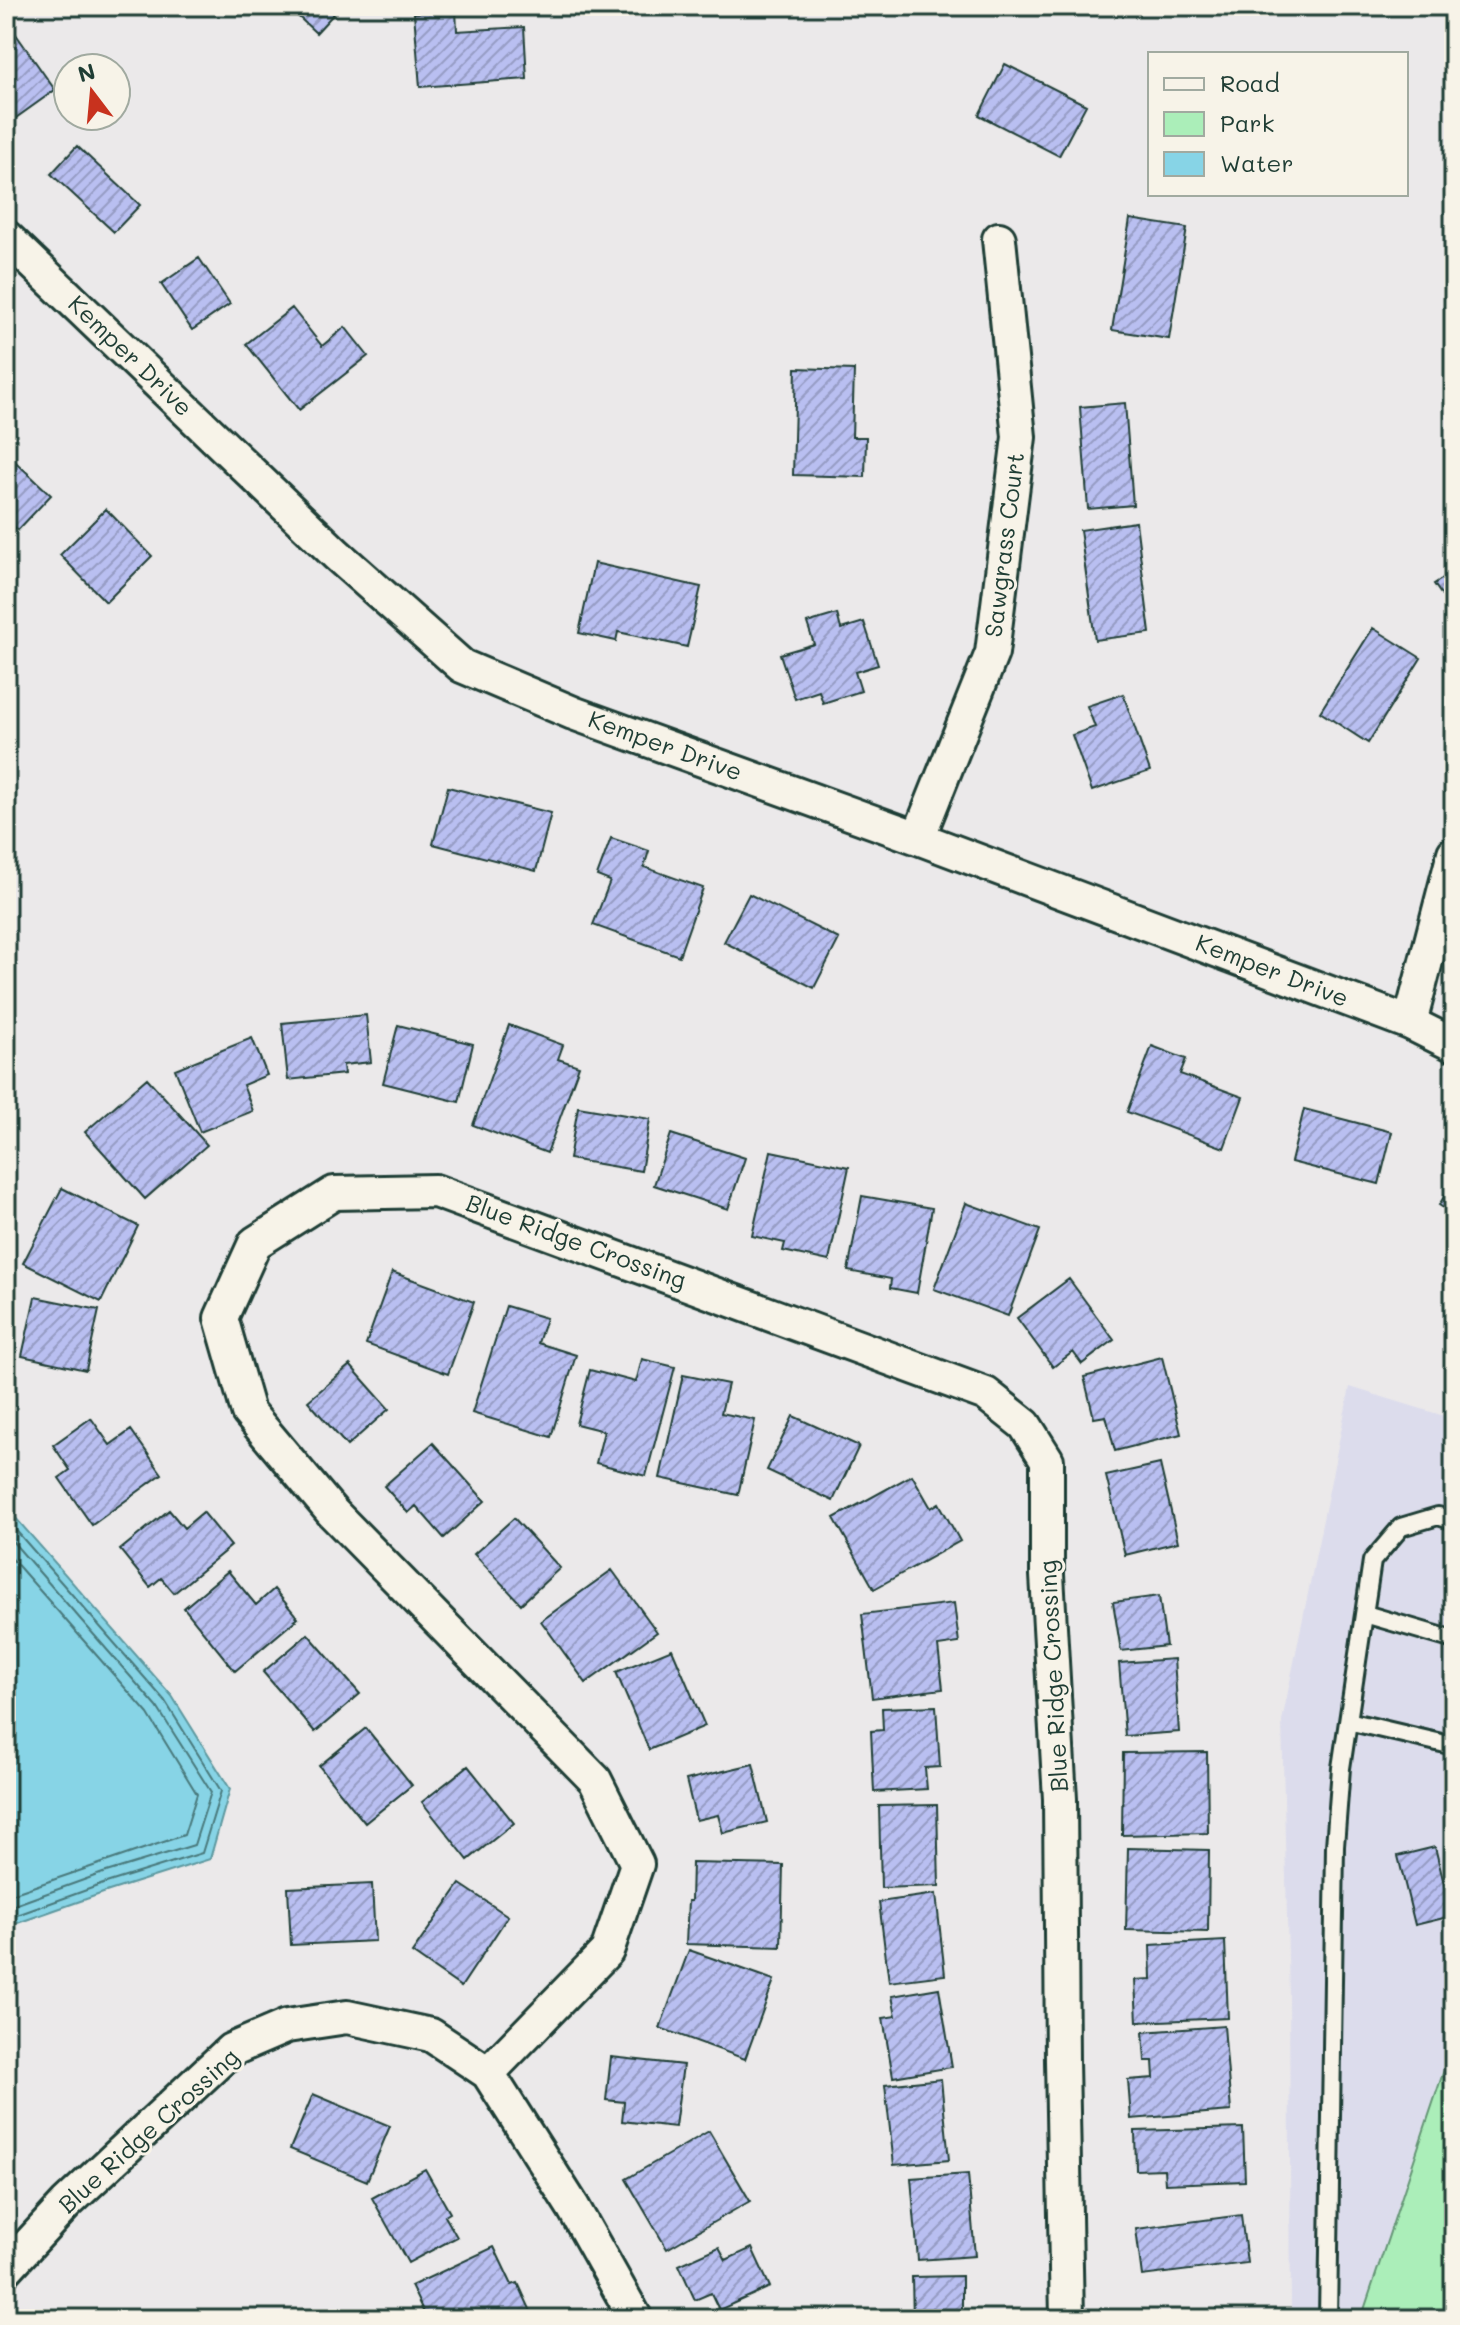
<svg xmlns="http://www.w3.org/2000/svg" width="1460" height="2325" font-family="Mali,sans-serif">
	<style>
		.built { fill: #dcdcec }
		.park { fill: #abeeb9; stroke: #659676; stroke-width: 2 }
		.water { fill: #87d4e6; stroke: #5d989f; stroke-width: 2 }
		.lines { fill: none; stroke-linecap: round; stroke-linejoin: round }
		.shore { stroke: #49797b; stroke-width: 2 }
		.building { fill: url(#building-hatch); stroke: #1f3d34; stroke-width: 2 }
		.service-casing { stroke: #1f3d34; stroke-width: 22 }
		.minor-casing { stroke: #1f3d34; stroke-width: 38 }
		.service { stroke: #f7f3e8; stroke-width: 16 }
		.minor { stroke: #f7f3e8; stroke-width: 32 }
		.labels { text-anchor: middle; stroke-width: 6; stroke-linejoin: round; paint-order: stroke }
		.street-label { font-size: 24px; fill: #1f3d34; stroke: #f7f3e8 }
	</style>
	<defs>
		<pattern id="building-hatch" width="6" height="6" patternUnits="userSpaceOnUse" patternTransform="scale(2)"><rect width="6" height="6" fill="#b9bff1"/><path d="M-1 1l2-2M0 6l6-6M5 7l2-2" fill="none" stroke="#969cc4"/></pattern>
	</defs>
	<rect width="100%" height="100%" fill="#ebe9ea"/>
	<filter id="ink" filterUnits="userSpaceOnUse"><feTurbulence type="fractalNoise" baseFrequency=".0125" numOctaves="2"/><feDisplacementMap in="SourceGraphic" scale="16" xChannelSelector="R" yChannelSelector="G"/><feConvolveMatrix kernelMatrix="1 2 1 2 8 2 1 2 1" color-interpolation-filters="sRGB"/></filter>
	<g filter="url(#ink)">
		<path class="built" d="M1350,1387L1454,1419V2319H1291L1289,1996L1282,1721Z"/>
		<path class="park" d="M1454,2040V2319H1361Z"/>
		<path class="water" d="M6,1507L172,1696L230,1789L210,1859L109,1891L6,1927Z"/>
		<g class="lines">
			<path class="shore" d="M6,1519L165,1701L221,1791L202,1853L106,1883L6,1919
				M6,1534L157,1707L211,1792L194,1845L103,1873L6,1908
				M6,1552L148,1714L197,1794L184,1835L6,1896"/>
		</g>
		<path class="building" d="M287,6H341L316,33Z
			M456,10L457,31L524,27L527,79L420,87L414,13Z
			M6,20L55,90L6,125Z
			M1005,64L1086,105L1059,156L979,115Z
			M77,146L140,205L114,232L51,174Z
			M1130,219L1187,228L1169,339L1112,330Z
			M199,258L230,304L192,330L161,284Z
			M292,308L322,346L345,327L368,356L299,410L246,344Z
			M796,368L854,370L852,437H866L865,477L793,475Z
			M1125,403L1133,505L1088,509L1080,407Z
			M6,453L51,495L18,530L6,519Z
			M106,509L152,556L106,602L60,555Z
			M1136,522L1150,633L1095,640L1080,530Z
			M594,563L701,587L687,647L618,632L616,641L579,633Z
			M1454,571V613L1434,584Z
			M837,614L841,629L864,622L878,665L855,672L861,691L823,703L819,691L795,699L780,654L814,644L807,623Z
			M1373,628L1421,658L1368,743L1320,712Z
			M1123,694L1150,771L1092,791L1072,735L1095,727L1087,706Z
			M448,787L551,813L536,871L433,844Z
			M611,838L649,851L644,867L703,888L679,956L593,925L610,881L597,876Z
			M749,894L839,939L814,988L724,942Z
			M366,1015L371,1062L343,1065L344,1074L288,1080L282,1023Z
			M398,1025L473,1044L459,1102L383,1083Z
			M509,1025L563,1045L558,1059L579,1066L547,1153L473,1125Z
			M252,1038L267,1075L243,1085L253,1111L200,1132L175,1069Z
			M1152,1046L1186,1059L1180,1074L1243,1097L1224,1148L1127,1112Z
			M147,1078L207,1145L145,1199L85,1132Z
			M578,1107L650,1119L641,1171L569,1159Z
			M1304,1109L1392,1132L1379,1184L1291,1162Z
			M671,1134L745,1158L728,1209L654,1185Z
			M771,1151L849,1167L829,1261L783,1251L785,1243L752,1236Z
			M1454,1181V1215L1439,1205Z
			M62,1188L138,1226L101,1302L23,1263Z
			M862,1196L932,1208L917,1293L890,1288L891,1279L848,1271Z
			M966,1203L1040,1230L1008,1316L934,1289Z
			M392,1272L474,1302L448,1374L366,1344Z
			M1069,1279L1114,1340L1082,1364L1073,1352L1053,1367L1017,1318Z
			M35,1297L99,1310L86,1370L22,1356Z
			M506,1306L546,1318L538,1343L576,1355L551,1437L472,1413Z
			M1162,1357L1181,1434L1115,1451L1106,1416L1094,1418L1084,1377Z
			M642,1359L675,1367L646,1476L596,1463L604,1431L576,1424L590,1370L636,1382Z
			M350,1365L389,1409L347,1446L308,1401Z
			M683,1375L728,1384L721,1413L755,1420L738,1495L660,1478Z
			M793,1416L859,1446L833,1501L767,1470Z
			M91,1418L110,1445L131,1430L162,1474L92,1525L59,1478L70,1470L53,1445Z
			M433,1443L485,1501L444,1538L416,1506L408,1513L384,1486Z
			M1160,1464L1178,1542L1125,1555L1106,1476Z
			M912,1475L931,1508L939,1503L960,1541L874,1589L834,1518Z
			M169,1510L184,1528L203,1512L231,1546L174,1593L161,1578L150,1587L120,1550Z
			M514,1518L560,1568L521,1604L474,1554Z
			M612,1570L657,1632L586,1683L541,1621Z
			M228,1571L256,1605L274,1589L298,1618L235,1671L184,1608Z
			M1159,1596L1166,1646L1121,1651L1113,1602Z
			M954,1603L959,1643L938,1646L943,1689L872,1698L862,1614Z
			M308,1634L360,1694L315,1732L263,1672Z
			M672,1649L705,1726L649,1750L616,1672Z
			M1174,1659L1179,1732L1125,1736L1119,1663Z
			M936,1706L940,1767L925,1768L927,1789L874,1792L871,1731L883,1730L882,1708Z
			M366,1728L412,1785L365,1823L319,1766Z
			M1207,1752L1208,1833L1122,1835L1123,1753Z
			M753,1764L767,1822L723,1833L718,1815L696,1820L686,1780Z
			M468,1766L514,1823L468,1860L422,1802Z
			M937,1805L939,1886L881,1888L879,1806Z
			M1435,1847L1452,1916L1415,1925L1398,1856Z
			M1128,1848L1209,1850L1208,1932L1126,1930Z
			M692,1863L783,1865L781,1947L686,1944L688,1901H691Z
			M372,1884L375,1941L291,1945L288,1888Z
			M460,1884L508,1916L461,1987L412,1953Z
			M936,1894L945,1975L889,1982L879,1902Z
			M1225,1941L1228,2018L1137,2022L1135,1980L1151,1979L1150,1945Z
			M689,1950L774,1980L745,2059L660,2028Z
			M939,1988L952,2067L893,2077L883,2018L896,2016L892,1996Z
			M1224,2026L1231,2111L1131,2119L1128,2080L1154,2078L1153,2061H1145L1143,2032Z
			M611,2057L683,2065L675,2127L622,2121L624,2102L606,2100Z
			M941,2079L949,2160L894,2165L885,2085Z
			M313,2094L390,2126L367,2181L290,2149Z
			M1243,2128L1245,2181L1165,2184L1164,2169L1136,2170L1135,2131Z
			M709,2131L750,2201L667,2249L626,2179Z
			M425,2169L450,2213L445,2216L457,2237L408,2263L372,2198Z
			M968,2174L975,2256L918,2260L911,2178Z
			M1241,2215L1247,2263L1142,2276L1136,2229Z
			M494,2247L512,2285L518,2283L534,2318L427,2319L411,2286Z
			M719,2247L726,2260L752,2248L770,2287L719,2310L711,2293L695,2300L679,2265Z
			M962,2276V2319H913L912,2277Z"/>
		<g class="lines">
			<g class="service-casing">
				<path id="service" d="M1365,1614L1454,1640
					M1348,1721L1454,1746
					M1328,2319L1335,1846L1341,1768L1372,1561L1401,1527L1438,1516L1454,1521"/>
			</g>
			<g class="minor-casing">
				<path id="minor" d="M6,237L336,554L462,666L573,713L918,838L1410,1023L1454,1045
					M918,838L992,653L1019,437L999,239
					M1410,1023L1454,853
					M6,2269L66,2204L231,2050L287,2026L347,2017L431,2035L488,2073
					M636,2319L573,2207L488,2073L607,1951L637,1864L595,1780L332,1512L248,1412L221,1318L255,1243L334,1193L435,1191L986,1394L1025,1425L1047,1460V1575L1060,1799L1062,2061L1067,2319"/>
			</g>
			<use href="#service" class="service"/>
			<use href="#minor" class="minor"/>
		</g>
	</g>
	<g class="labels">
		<g class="street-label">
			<text transform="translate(130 356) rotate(44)" y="8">Kemper Drive</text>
			<text transform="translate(1005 545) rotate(-83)" y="8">Sawgrass Court</text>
			<text transform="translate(665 746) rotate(20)" y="8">Kemper Drive</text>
			<text transform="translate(1272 971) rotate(21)" y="8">Kemper Drive</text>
			<text transform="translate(576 1242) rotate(20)" y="8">Blue Ridge Crossing</text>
			<text transform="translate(1054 1676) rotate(-93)" y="8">Blue Ridge Crossing</text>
			<text transform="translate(149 2131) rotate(-42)" y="8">Blue Ridge Crossing</text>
		</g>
	</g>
	<rect width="1460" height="2325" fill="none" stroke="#f7f3e8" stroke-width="32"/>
	<rect x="16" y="16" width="1428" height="2293" fill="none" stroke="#1f3d34" stroke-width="3" filter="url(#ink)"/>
	<rect x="1148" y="52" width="260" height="144" fill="#f7f3e8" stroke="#a1aaa0" stroke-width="2"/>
	<rect x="1164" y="78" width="40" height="12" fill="#f7f3e8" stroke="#a1aaa0" stroke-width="2"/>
	<text x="1220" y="92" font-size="24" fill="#1f3d34">Road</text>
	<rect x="1164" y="112" width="40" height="24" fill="#abeeb9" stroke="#a1aaa0" stroke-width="2"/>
	<text x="1220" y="132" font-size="24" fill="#1f3d34">Park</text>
	<rect x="1164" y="152" width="40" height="24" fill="#87d4e6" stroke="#a1aaa0" stroke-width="2"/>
	<text x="1220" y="172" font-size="24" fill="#1f3d34">Water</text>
	<g transform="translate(92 92) rotate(344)"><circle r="38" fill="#f7f3e8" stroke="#a1aaa0" stroke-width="2"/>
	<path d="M0-6L14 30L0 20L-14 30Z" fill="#c8321e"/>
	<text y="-12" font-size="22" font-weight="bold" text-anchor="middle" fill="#1f3d34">N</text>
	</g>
</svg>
